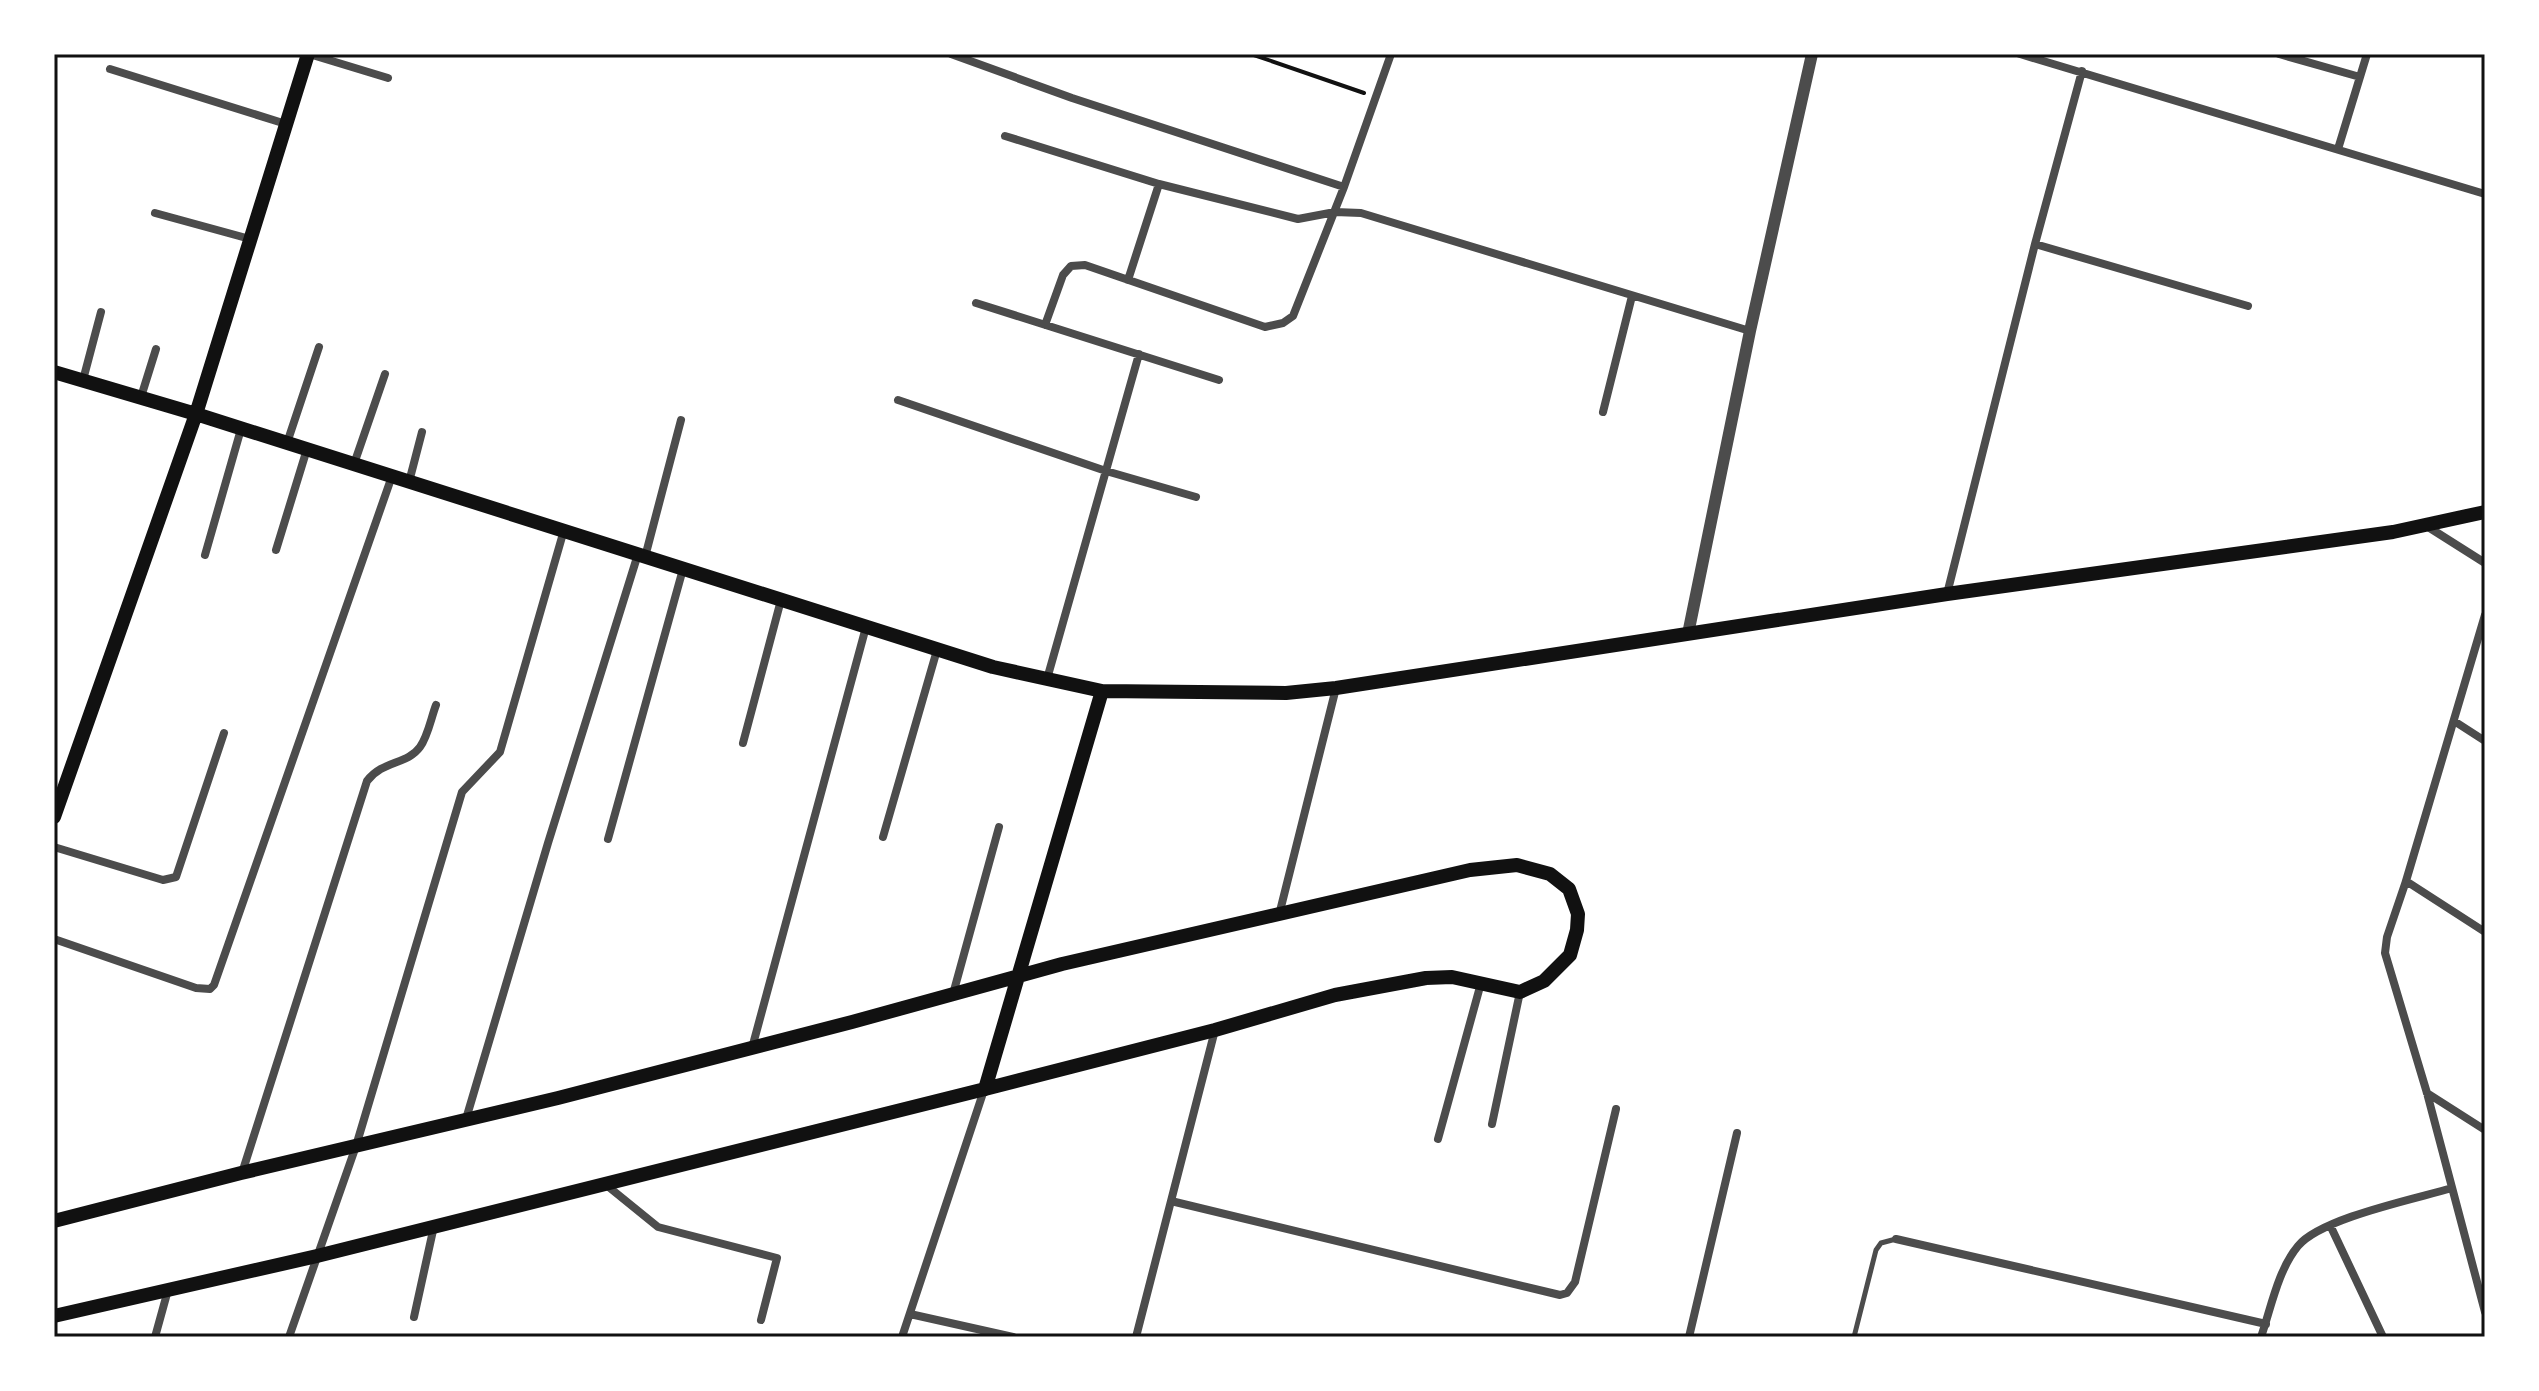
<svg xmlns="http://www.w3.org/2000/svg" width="2539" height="1391" font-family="'Roboto Serif',serif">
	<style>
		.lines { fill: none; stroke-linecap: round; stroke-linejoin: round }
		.path { stroke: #111; stroke-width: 4 }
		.service { stroke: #4c4c4c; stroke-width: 5 }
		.minor { stroke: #4c4c4c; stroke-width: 8 }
		.tertiary { stroke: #4c4c4c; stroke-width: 12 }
		.secondary { stroke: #111; stroke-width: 14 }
		.neatline { fill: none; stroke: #111; stroke-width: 3 }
	</style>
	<rect width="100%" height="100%" fill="#fff"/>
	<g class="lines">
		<path class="path" d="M1251,54L1364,93"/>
		<path class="service" d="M1854,1337L1876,1250L1881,1243L1896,1239"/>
		<path class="minor" d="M309,54L388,78
			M951,54L1072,98L1344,187
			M2020,54L2485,194
			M2279,54L2360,77
			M110,69L286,124
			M1005,136L1159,184L1298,219L1335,212L1361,213L1750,331
			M2338,149L2367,54
			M155,213L250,239
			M2035,244L2248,306
			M1128,280L1159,184
			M976,303L1219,380
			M1045,325L1063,275L1071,266L1085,265L1265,327L1283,323L1293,316L1344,187L1391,54
			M83,380L101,312
			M141,397L156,349
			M898,400L1106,471L1196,497
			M1603,412L1632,296
			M287,443L319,347
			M354,464L385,374
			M409,482L422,432
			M2425,525L2485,563
			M276,550L307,449
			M205,555L241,429
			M645,557L681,420
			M1947,594L2035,244L2082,71
			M2485,615L2406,881L2387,937L2385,953L2427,1093L2485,1312
			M1047,679L1139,354
			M2454,721L2485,741
			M743,743L781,600
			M883,837L937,650
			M608,839L683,569
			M54,847L163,880L176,877L224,733
			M2406,881L2485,932
			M1280,911L1336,688
			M54,939L196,988L210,989L214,985L392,476
			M953,994L999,827
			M752,1048L866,627
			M2427,1093L2485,1130
			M466,1119L548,843L638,554
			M1492,1124L1520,992
			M1438,1139L1481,983
			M242,1173L367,781C383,760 407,765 420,747C428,736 431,718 436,705
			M605,1184L658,1227L777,1258L761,1320
			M1171,1201L1560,1295L1567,1293L1575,1282L1616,1109
			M2330,1225L2383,1337
			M1896,1239L2266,1324
			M910,1314L1013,1337
			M414,1317L434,1226
			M155,1337L168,1290
			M289,1337L356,1146L462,792L500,752L564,530
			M902,1337L984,1090
			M1136,1337L1215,1030
			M1689,1337L1737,1133
			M2261,1337C2271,1308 2278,1270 2298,1246C2321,1218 2415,1199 2452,1188"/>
		<path class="tertiary" d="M1688,634L1750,331L1812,54"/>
		<path class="secondary" d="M54,372L196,414L993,667L1102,691L1286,693L1336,688L1947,594L2393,532L2485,512
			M54,817L196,414L308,54
			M985,1089L1102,691
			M54,1221L241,1173L558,1098L852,1022L1062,964L1470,870L1517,865L1550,874L1569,889L1578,914L1577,930L1570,955L1544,981L1520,992L1452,977L1426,978L1335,995L1215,1030L985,1089L317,1256L54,1316"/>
	</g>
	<rect width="2539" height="1391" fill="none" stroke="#ffffff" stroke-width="112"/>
	<rect x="56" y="56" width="2427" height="1279" class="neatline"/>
</svg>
